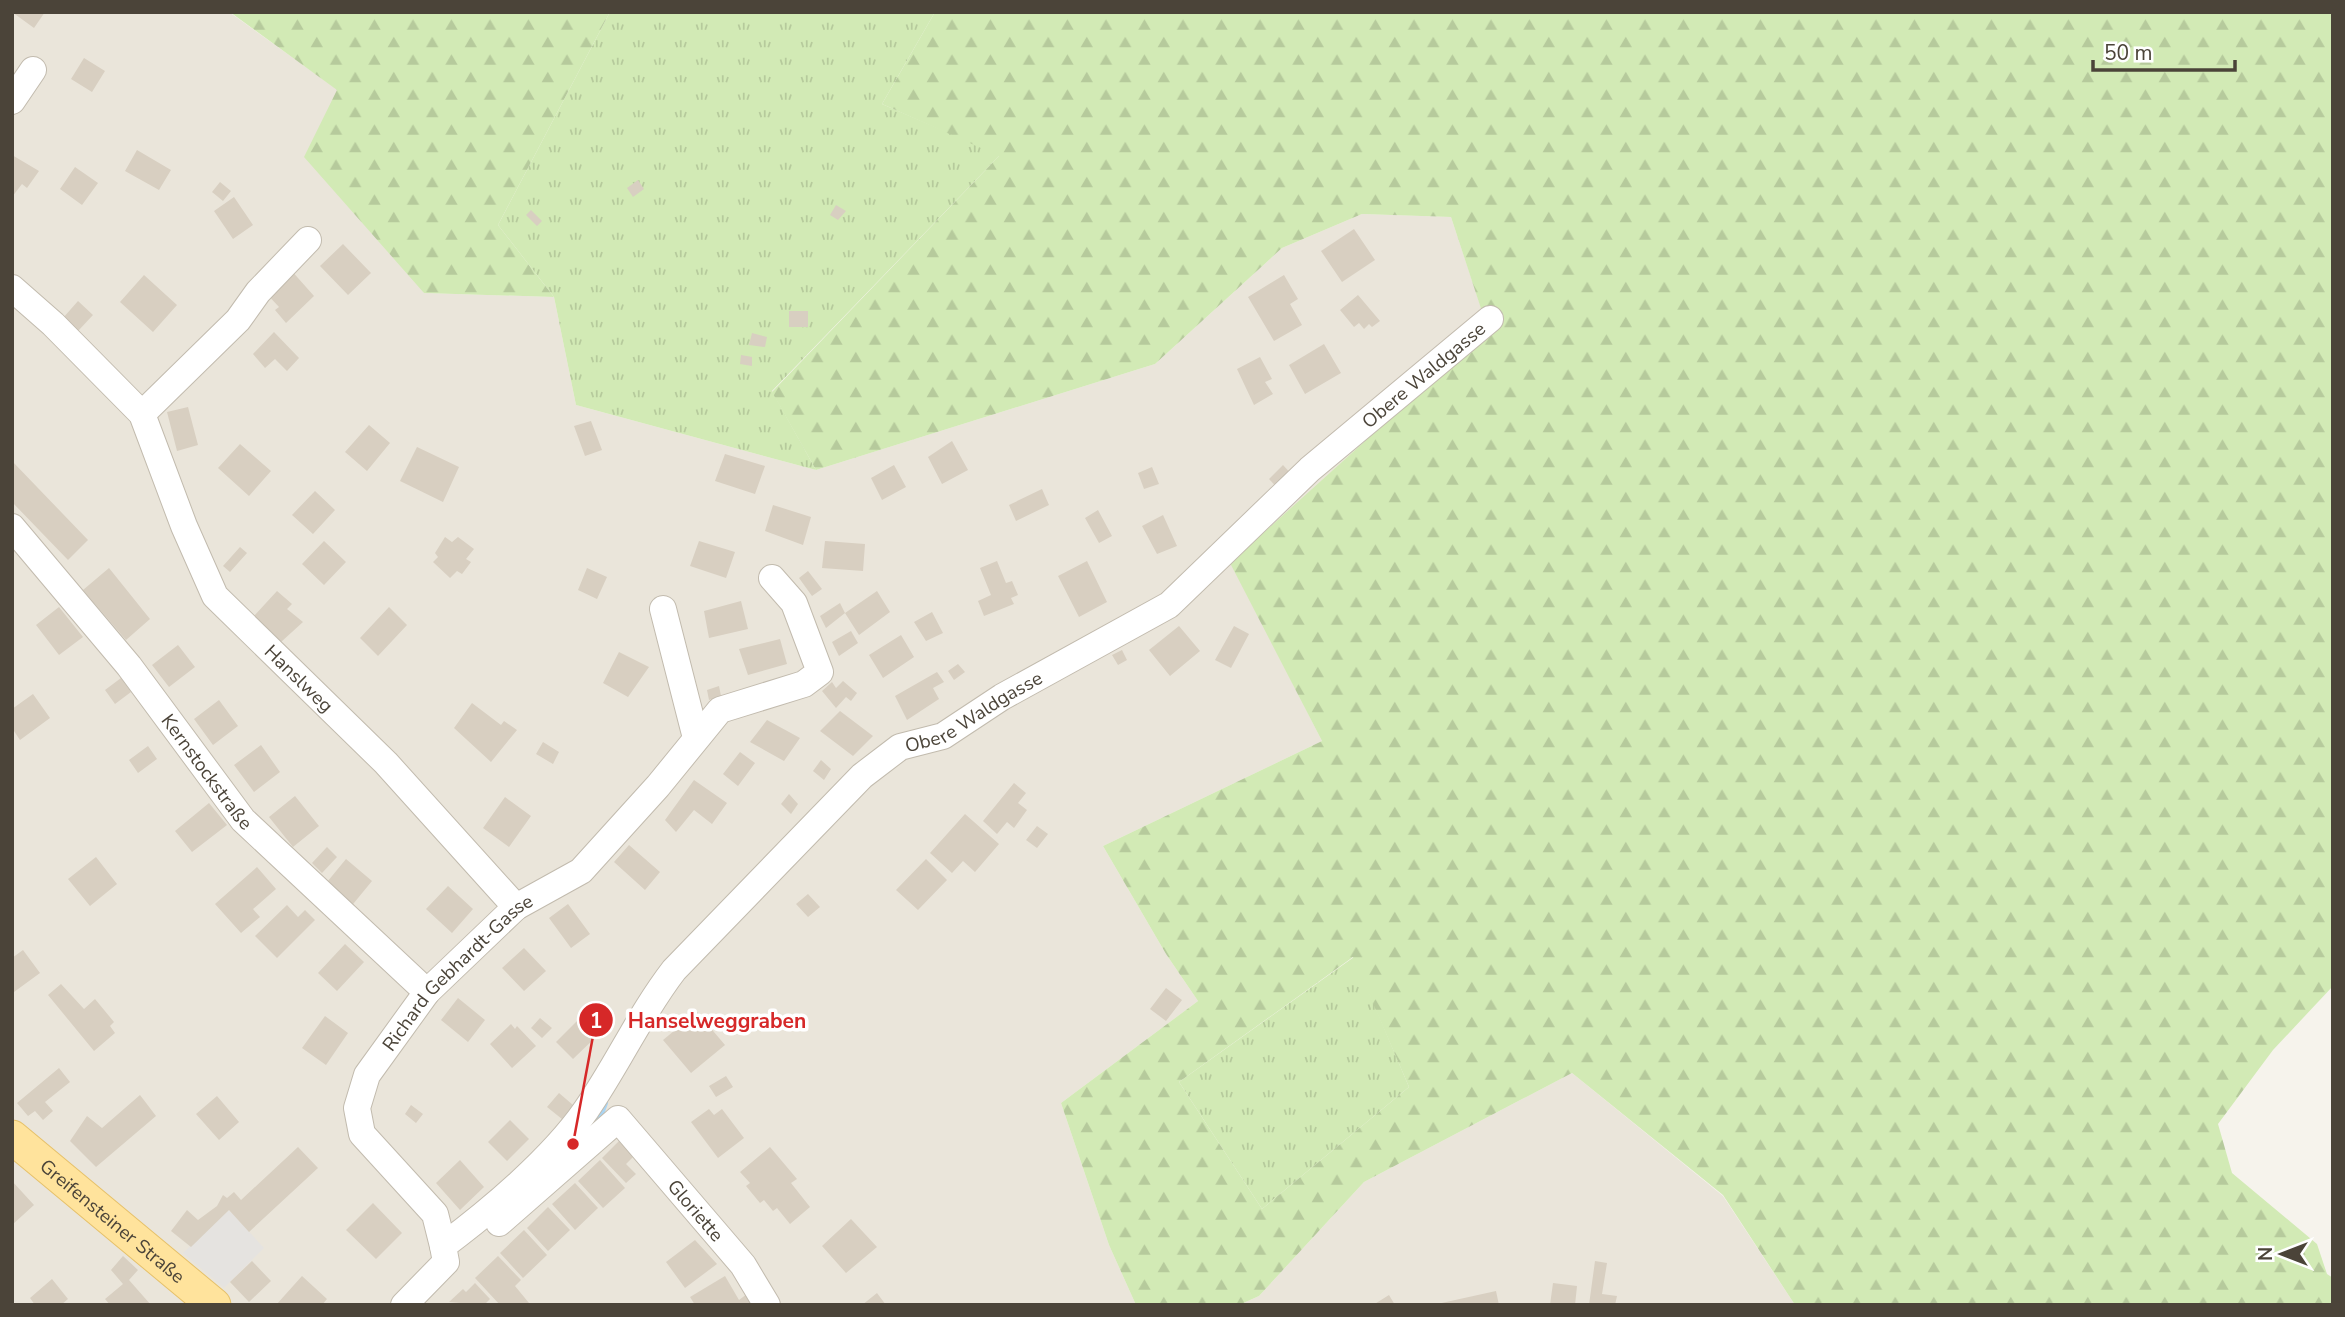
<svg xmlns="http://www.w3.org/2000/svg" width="2345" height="1317" font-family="'Nunito Sans',sans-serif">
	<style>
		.residential { fill: #eae5da }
		.grass { fill: url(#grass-tufts) }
		.forest { fill: url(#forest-firs); fill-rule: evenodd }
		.parking { fill: #e5e3e0 }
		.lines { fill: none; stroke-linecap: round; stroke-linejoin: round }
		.stream { stroke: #a9d4f2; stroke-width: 6 }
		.building { fill: #d8cfc1 }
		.minor-casing { stroke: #c2bbae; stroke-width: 28 }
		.major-casing { stroke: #e6c16a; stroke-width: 35 }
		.minor { stroke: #fff; stroke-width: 26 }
		.major { stroke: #ffe39c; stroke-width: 33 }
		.labels { text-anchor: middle; stroke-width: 7; stroke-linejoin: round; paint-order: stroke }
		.street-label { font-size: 19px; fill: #4b4439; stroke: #fff }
		.leader { fill: none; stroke: #d62828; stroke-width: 2.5 }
		.callout-dot { fill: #d62828; stroke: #fff; stroke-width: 2.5 }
		.mark-label { font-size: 21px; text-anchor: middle; font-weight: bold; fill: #fff }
		.callout-label { font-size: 21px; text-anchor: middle; font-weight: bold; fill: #d62828; stroke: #fff; stroke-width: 7; stroke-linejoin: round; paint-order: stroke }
	</style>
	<defs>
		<pattern id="grass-tufts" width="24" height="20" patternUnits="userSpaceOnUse" patternTransform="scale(1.75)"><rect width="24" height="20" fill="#d2eab5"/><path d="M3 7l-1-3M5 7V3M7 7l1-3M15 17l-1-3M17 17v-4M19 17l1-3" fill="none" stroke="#b6ca9c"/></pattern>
		<pattern id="forest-firs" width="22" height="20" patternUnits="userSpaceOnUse" patternTransform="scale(1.75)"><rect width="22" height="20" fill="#d2eab5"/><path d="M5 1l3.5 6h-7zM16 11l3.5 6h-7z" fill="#b6ca9c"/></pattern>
	</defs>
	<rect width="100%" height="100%" fill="#f6f3ec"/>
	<path class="residential" d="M12,12H229L338,90L424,293L554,297L576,405L816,470L1155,364L1282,248L1362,214L1451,217L1488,329L1231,563L1322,741L1103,846L1166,954L1198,1001L1061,1103L1109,1245L1136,1305H12Z
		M1572,1073L1723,1196L1795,1305H1239L1259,1296L1364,1182Z"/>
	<path class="grass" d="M610,12H935L882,104L1000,155L772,391L816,470L576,405L554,297L498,225Z
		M1354,957L1409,1087L1262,1209L1179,1082Z"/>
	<path class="forest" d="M230,12H610L498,225L554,297L424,293L304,157L337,90Z
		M935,12H2333V986L2273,1050L2218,1124L2232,1173L2317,1244L2327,1274L2333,1278V1305H1795L1723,1195L1572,1073L1364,1182L1259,1296L1239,1305H1136L1109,1245L1061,1103L1198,1001L1166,954L1103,846L1322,741L1230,563L1488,330L1451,217L1362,214L1282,248L1155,364L816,470L772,392L999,156L882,104ZM1353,957L1409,1087L1262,1209L1179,1082Z"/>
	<path class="parking" d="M229,1210L264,1248L224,1288L183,1253Z"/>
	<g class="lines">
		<path class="stream" d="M588,1128L601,1114L605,1103"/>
	</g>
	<path class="building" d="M12,12H45L34,28Z
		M84,58L105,71L92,92L71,79Z
		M137,150L171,170L159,190L125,171Z
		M12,155L39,171L27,188L22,184L12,197Z
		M75,167L98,183L82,205L60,189Z
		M638,180L644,189L633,197L627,188Z
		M220,182L231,191L223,201L212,192Z
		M234,197L253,225L233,239L214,211Z
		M836,205L846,211L838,220L830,215Z
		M531,210L542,221L537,226L526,215Z
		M1354,229L1375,260L1342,282L1321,251Z
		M343,244L371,273L348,295L320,266Z
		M290,269L314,296L286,323L275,310L279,307L265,292Z
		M144,275L177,305L153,332L120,302Z
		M1284,275L1298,299L1290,304L1302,325L1274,341L1248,297Z
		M1358,295L1380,321L1372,327L1369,324L1364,329L1359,323L1354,327L1340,310Z
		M78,301L93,315L78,331L63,318Z
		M789,311H808V327H789Z
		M274,332L299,358L287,371L275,359L265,368L253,354Z
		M752,333L767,337L765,347L749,345Z
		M1324,344L1341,373L1305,394L1289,365Z
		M741,355L752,357V366L740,364Z
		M1260,357L1272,379L1265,382L1273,394L1254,405L1237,369Z
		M188,407L198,445L177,451L167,412Z
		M591,421L602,450L585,456L574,426Z
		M369,425L390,443L367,471L345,452Z
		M952,441L968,470L942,484L928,457Z
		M240,444L271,471L249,496L218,468Z
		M417,447L459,467L443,502L400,481Z
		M725,454L765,466L755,494L715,481Z
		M12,461L88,540L68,560L12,502Z
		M894,465L906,487L882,500L871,478Z
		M1283,465L1294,477L1280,491L1269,479Z
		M1152,467L1159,484L1144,489L1138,473Z
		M1042,489L1049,505L1016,521L1009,505Z
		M315,491L335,510L313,534L292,515Z
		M773,505L811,517L803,545L765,531Z
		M1098,510L1112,536L1099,543L1085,518Z
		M1163,515L1177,546L1157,554L1142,526Z
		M445,537L452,542L458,537L474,549L466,559L471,562L462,574L457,571L450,578L433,562L438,557L435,553Z
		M324,541L346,562L324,585L302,564Z
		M699,541L735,552L726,578L690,566Z
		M825,541L865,544L863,571L822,568Z
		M240,547L247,553L230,572L223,566Z
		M997,561L1006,583L1012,581L1018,595L1011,598L1014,604L984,616L978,601L991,595L980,568Z
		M1087,561L1107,602L1079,617L1058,576Z
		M109,568L150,619L126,640L83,590Z
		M587,568L607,577L597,599L578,590Z
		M808,571L822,589L812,596L799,578Z
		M277,591L292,604L287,609L303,622L281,642L254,616Z
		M877,591L890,612L859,635L845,613Z
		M741,601L748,629L709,638L704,611Z
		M840,603L845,613L826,628L820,616Z
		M59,607L83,637L59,655L36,625Z
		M389,607L407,625L378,656L360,638Z
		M932,612L943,633L926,641L914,622Z
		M1179,626L1200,651L1170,676L1149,650Z
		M1234,626L1249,634L1231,668L1215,660Z
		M851,631L858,643L839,656L832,642Z
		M901,635L914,657L883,678L869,655Z
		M780,639L787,664L748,675L739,649Z
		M178,645L195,667L169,687L152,665Z
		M1122,650L1127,660L1118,665L1112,655Z
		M619,652L649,667L628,697L603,683Z
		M958,664L965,672L954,680L948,671Z
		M937,672L944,682L933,688L939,699L907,720L895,696Z
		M121,678L131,692L115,704L105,690Z
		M843,681L857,693L851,701L846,697L836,708L822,691L832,682L836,688Z
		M719,686L721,696L709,700L707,690Z
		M33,694L50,718L20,740L12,728V709Z
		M219,700L238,726L213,745L194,719Z
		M472,703L501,725L504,721L517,730L491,762L454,728Z
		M840,711L873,736L853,756L820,731Z
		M767,720L800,738L784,761L750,742Z
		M543,742L559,752L553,764L536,754Z
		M261,745L280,772L254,792L234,765Z
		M148,746L157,759L138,773L129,760Z
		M740,752L755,763L738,786L723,774Z
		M821,760L831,769L824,780L813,771Z
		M694,780L727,803L712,824L694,810L676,832L665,820Z
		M1014,783L1026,793L1018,803L1027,810L1014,828L1007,822L997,834L983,821Z
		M789,794L798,804L791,814L781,804Z
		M295,796L319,826L293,847L269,817Z
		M505,797L531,816L509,847L483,828Z
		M209,803L227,825L192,852L175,831Z
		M965,814L999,844L975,872L963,861L952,873L930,853Z
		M1037,826L1048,834L1037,848L1026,840Z
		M629,845L660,872L645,890L614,862Z
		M327,847L337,857L322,873L312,863Z
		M96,857L117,884L90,906L68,879Z
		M346,859L372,881L349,909L323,887Z
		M926,859L947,880L918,910L896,890Z
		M257,867L276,889L253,909L260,917L241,933L215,904Z
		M448,886L473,909L452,933L426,909Z
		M808,894L820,907L808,917L796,904Z
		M568,904L590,934L571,948L549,918Z
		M287,905L298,917L305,910L315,920L277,958L255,936Z
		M345,944L364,962L337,991L318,973Z
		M524,948L546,971L524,991L502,968Z
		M23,950L40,973L14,992L12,958Z
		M61,984L84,1009L95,999L114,1022L110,1026L115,1033L94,1051L48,995Z
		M1166,988L1182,1000L1166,1021L1150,1009Z
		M458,998L485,1020L468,1042L441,1020Z
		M697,1012L725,1045L691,1073L663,1040Z
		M325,1016L348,1033L326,1065L302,1048Z
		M582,1016L599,1034L573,1059L556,1042Z
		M540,1018L552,1028L542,1038L531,1028Z
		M511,1024L515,1029L517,1026L536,1046L512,1068L490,1044Z
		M59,1068L70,1082L45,1102L53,1111L43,1120L35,1111L28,1116L17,1103Z
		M726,1076L733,1087L716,1097L709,1086Z
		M559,1093L573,1105L562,1119L547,1107Z
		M140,1095L156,1116L96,1167L70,1141L87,1116L102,1128Z
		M217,1096L239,1122L219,1140L196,1114Z
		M411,1105L423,1114L416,1123L405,1114Z
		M709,1109L714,1115L722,1109L744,1138L718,1158L691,1122Z
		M510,1120L529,1139L507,1161L488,1142Z
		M623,1137L638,1152L626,1164L636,1174L626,1183L602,1158Z
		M298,1147L318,1168L249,1232L229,1210L191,1247L171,1231L187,1210L198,1220L217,1206L223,1195L227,1198L234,1192L241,1200Z
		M770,1147L797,1179L791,1183L810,1207L790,1224L777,1208L773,1211L764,1200L760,1203L746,1186L750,1183L740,1172Z
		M460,1160L484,1187L460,1210L436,1183Z
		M600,1160L625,1188L603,1208L578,1181Z
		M12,1181L34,1205L12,1225Z
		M575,1183L598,1208L575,1230L552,1204Z
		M373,1203L402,1233L376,1259L346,1230Z
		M548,1207L570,1230L548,1251L527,1228Z
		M851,1219L877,1247L846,1273L822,1246Z
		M524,1230L547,1255L523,1278L500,1253Z
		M695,1240L717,1264L685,1288L666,1262Z
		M123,1256L138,1270L129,1280L151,1305H110L105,1299L123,1284L111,1270Z
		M498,1256L521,1280L515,1286L529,1303L527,1305H500L475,1278Z
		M252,1261L271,1281L249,1302L230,1282Z
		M1595,1261L1607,1263L1602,1294L1617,1296L1615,1305H1589Z
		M302,1276L327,1299L322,1305H276Z
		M725,1276L739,1300L747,1294L753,1303L695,1305L690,1297Z
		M52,1279L68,1299L61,1305H35L30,1298Z
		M475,1283L490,1299L484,1305L449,1302L463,1289L466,1292Z
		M1553,1283L1577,1286L1575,1305H1550Z
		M1496,1291L1499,1305H1437V1304Z
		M877,1293L886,1305H862Z
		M1389,1295L1395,1305H1373Z"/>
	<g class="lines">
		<g class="minor-casing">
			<g id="minor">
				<path d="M12,101L33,70"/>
				<path id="s1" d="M12,288L53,324L142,414L184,526L215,596L386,763L516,907"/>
				<path d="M142,414L238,320L258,292L308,240"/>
				<path id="s2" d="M12,527L129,666L243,820L427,992"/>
				<path d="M663,609L696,738"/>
				<path id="s3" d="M499,1223L618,1119L743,1265L767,1305"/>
				<path id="s4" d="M443,1246L435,1214L362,1134L357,1108L367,1075L427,992L516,907L581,871L658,786L720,710L804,684L820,672L794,603L772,578"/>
				<path id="s5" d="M404,1305L446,1262L443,1246C490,1211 552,1159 586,1110C618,1064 640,1014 674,970L862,776L900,747L943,736L1002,697L1169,605L1310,469L1490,319"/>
			</g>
		</g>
		<g class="major-casing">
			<g id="major">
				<path id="s6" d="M12,1137L214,1305"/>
			</g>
		</g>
		<use href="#minor" class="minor"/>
		<use href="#major" class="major"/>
	</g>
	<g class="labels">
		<g class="street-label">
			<text dy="7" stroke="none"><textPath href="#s5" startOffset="1407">Obere Waldgasse</textPath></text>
			<text dy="7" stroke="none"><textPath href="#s1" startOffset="495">Hanslweg</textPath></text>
			<text dy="7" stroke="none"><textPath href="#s5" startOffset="840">Obere Waldgasse</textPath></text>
			<text dy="7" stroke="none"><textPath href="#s2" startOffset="313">Kernstockstraße</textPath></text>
			<text dy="7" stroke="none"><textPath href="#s4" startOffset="340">Richard Gebhardt-Gasse</textPath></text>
			<text dy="7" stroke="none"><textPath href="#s3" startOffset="278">Gloriette</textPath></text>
			<text dy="7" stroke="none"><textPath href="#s6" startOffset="131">Greifensteiner Straße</textPath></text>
		</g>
	</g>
	<path class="leader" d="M573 1144L596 1020"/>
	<g class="callout-dot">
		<circle cx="573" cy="1144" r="7"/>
		<circle cx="596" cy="1020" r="18"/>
	</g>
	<g class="mark-label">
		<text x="596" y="1028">1</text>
	</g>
	<g class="callout-label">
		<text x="717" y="1028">Hanselweggraben</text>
	</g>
	<rect width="2345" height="1317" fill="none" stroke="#4b4439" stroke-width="28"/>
	<g transform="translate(2282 1254) rotate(270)" stroke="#ffffff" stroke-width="5" paint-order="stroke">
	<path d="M0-5L12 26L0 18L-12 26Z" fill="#4b4439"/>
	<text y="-10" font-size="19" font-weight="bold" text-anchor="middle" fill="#4b4439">N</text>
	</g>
	<path d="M2093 60v10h142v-10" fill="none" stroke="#4b4439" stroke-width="3.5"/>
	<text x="2104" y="60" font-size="21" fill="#4b4439" stroke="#ffffff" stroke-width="5" paint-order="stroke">50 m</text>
</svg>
